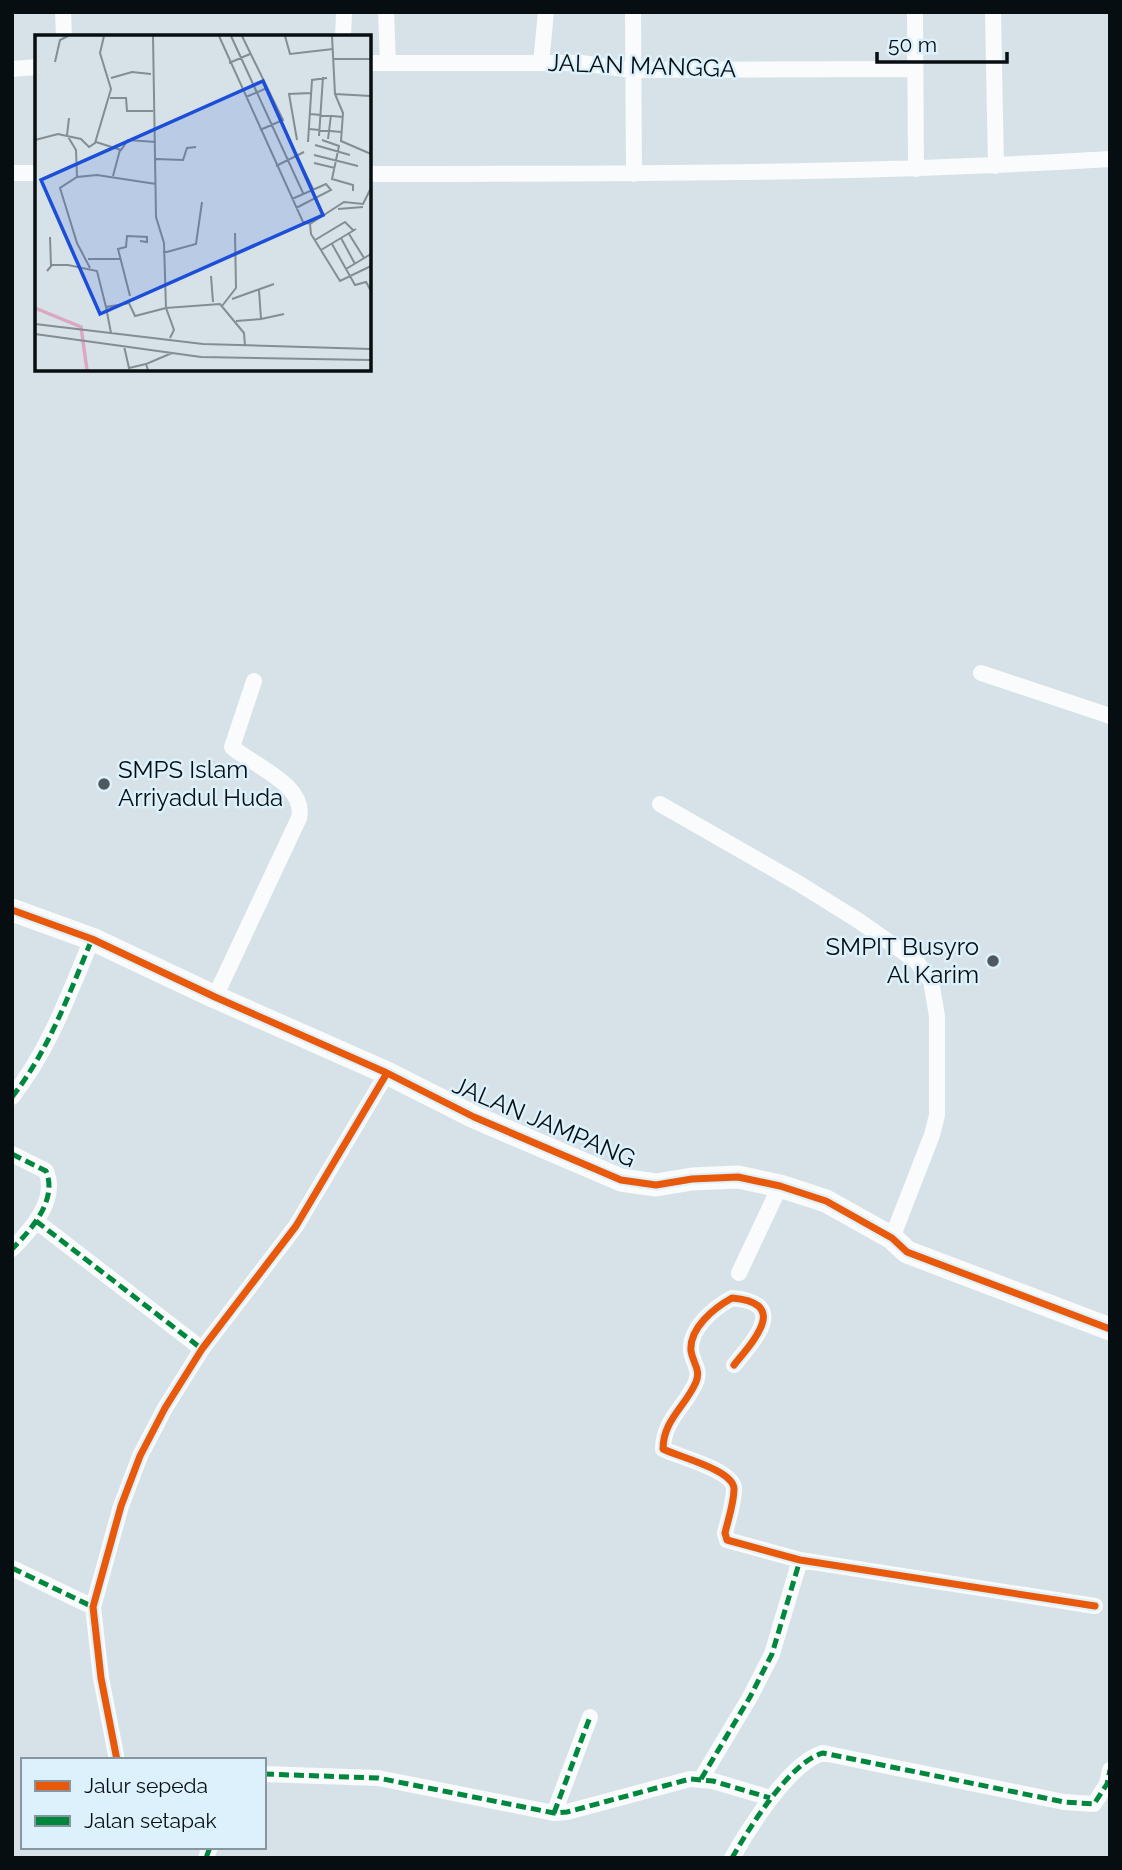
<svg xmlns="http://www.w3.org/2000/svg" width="1122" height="1870" font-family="Raleway,sans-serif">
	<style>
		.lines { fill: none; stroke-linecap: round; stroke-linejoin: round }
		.street { stroke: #f9fbfc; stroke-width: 16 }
		.secondary { stroke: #f9fbfc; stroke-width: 23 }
		.quiet { stroke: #00873e; stroke-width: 5; stroke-dasharray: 10 5; stroke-linecap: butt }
		.cycleway-casing { stroke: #dcf1fc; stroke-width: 11 }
		.cycleway { stroke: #e8590c; stroke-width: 7 }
		.poi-dot { fill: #4f585d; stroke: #dcf1fc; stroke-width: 2.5 }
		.labels { text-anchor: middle; stroke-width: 5; stroke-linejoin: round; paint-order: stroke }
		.street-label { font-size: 24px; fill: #070e12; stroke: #dcf1fc }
		.poi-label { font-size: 24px; fill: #070e12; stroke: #dcf1fc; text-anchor: start }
		.inset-river { fill: none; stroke: #dda7c2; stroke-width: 3.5 }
		.inset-road { fill: none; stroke: #838d92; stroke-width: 2 }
		.view { fill: #1d4ed8; fill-opacity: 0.15; stroke: #1d4ed8; stroke-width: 3.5 }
		.inset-edge { fill: none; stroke: #070e12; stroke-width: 3.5 }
	</style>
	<rect width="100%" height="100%" fill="#d6e2e8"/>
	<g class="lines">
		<path class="street" d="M63,12L64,37
			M386,12L388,63
			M633,12L634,174
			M915,12L916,169
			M993,12L996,166
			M343,37L344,12
			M369,63H581L632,70L914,69
			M541,63L546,12
			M12,69L37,67
			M12,173H37
			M369,174C616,174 863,174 1110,159
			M981,673L1110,716
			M660,804L798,883L859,921L916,961L931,981L937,1016V1115L932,1135L892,1238
			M215,997L299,818C307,785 252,765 232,747L254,681
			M12,1097C49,1050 69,994 92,939
			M12,1154L46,1171C58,1200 31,1230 12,1249
			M36,1221L202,1349
			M739,1273L780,1186
			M734,1365C755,1339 789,1303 732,1298C714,1308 689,1328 691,1351C693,1364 701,1369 696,1382C686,1406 663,1420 663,1449C679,1457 734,1470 734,1489C734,1503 728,1520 725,1533L727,1540L800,1560L1095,1606
			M12,1568L93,1607
			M117,1760L101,1678L93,1607L121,1506L140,1456L165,1408L202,1349L296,1226L387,1073
			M264,1774L378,1778L554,1813L567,1812L690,1779L713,1781L770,1798
			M701,1779L750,1697L772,1654L800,1560
			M554,1813L590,1717
			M206,1858L210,1847
			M732,1858C749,1828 790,1762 823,1753L1064,1802L1094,1804L1107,1784L1110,1770"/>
		<path class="secondary" d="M12,910L92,939L215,997L387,1073L474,1117L621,1180L656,1185L692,1179L738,1177L780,1186L826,1201L892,1238L907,1252L1110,1329"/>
		<path class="quiet" d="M12,1097C49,1050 69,994 92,939
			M12,1154L46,1171C58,1200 31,1230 12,1249
			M36,1221L202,1349
			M12,1568L93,1607
			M264,1774L378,1778L554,1813L567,1812L690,1779L713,1781L770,1798
			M701,1779L750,1697L772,1654L800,1560
			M554,1813L590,1717
			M206,1858L210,1847
			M732,1858C749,1828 790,1762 823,1753L1064,1802L1094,1804L1107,1784L1110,1770"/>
		<g class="cycleway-casing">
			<path id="cycleway" d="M12,910L92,939L215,997L387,1073L474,1117L621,1180L656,1185L692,1179L738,1177L780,1186L826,1201L892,1238L907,1252L1110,1329
				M734,1365C755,1339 789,1303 732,1298C714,1308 689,1328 691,1351C693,1364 701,1369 696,1382C686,1406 663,1420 663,1449C679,1457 734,1470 734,1489C734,1503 728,1520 725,1533L727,1540L800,1560L1095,1606
				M117,1760L101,1678L93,1607L121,1506L140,1456L165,1408L202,1349L296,1226L387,1073"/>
		</g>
		<use href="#cycleway" class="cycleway"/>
	</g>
	<g class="poi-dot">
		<circle cx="104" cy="784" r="7"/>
		<circle cx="993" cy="961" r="7"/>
	</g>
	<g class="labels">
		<g class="street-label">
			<text transform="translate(642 66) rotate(2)" y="8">JALAN MANGGA</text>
			<text transform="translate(544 1122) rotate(23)" y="8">JALAN JAMPANG</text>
		</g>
		<g class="poi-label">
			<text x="118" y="778">SMPS Islam<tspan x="118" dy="28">Arriyadul Huda</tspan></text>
			<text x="979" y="955" text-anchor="end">SMPIT Busyro<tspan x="979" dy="28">Al Karim</tspan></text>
		</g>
	</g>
	<g transform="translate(35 35)">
		<rect width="336" height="336" fill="#d6e2e8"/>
		<path class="inset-river" d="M0,273L46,292L52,335"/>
		<path class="inset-road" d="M118,1L121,182L129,208L131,273L185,269L209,298L210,311M184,1L268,187L275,189L309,167L328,169L336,153M196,1L268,158M207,1L248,85L225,95M250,1L255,19L298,14M297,1L300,59L308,78L306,106L336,119M299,24H336M20,27L25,5L33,1M194,28L215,19M76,43L97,37L116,39M300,59L336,61M211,62L232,53M75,63H91L92,76H118M275,79L308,82M34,83L32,100L41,115L42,142M274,94L306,97M284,101L288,42M293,104L296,80M0,105L23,99L46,104L54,112L60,108L76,54L65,18L69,1M262,105L254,59L276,58M287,105L304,111L297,144L318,150V156M61,107L86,115L93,105L121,107M273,107L277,45L292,43M280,110L315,120M279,120L323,131M262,121L278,154M121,124L148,125L152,113L161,112M279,128L300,133M241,131L269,117M78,141L85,115M257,164L291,149L296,155L261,173M303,174L328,172M275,189L276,199L305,246L336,231M314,199L329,223M15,202L16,231M306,203L320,229M280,205L310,187L319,196M297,209L320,250L331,247L336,256M286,215L321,194M128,218L161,209L167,167M53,224H85M55,233L42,208L25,153L42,142L62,140L121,149M311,234L336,219M12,236L17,230H33L62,236L71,272L94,268L100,281L131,273L139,295L135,303M176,241L178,267M224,255L226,284L249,279M95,261L83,214L91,212L92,201L112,202V207L105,206M197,264L239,249M187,271L201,253L200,198M71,272L76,298M201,286L226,284M0,289L168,309L336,314M0,299L166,322L336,325M89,311L94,333L111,329M113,335L111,329L137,318"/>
		<path class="view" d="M228,46L288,180L65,279L6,145Z"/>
		<rect width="336" height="336" class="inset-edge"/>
	</g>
	<rect width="1122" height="1870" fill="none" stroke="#070e12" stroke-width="28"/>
	<rect x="21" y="1758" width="245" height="91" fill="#dcf1fc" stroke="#87969e" stroke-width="2"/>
	<rect x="35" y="1781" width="35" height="10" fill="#e8590c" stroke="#87969e" stroke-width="2"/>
	<text x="84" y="1793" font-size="21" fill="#070e12">Jalur sepeda</text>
	<rect x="35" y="1816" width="35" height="10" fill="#00873e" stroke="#87969e" stroke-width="2"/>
	<text x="84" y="1828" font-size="21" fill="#070e12">Jalan setapak</text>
	<path d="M877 52v10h130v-10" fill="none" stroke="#070e12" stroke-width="3.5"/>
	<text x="888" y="52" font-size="21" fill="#070e12" stroke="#dcf1fc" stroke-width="5" paint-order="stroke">50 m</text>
</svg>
